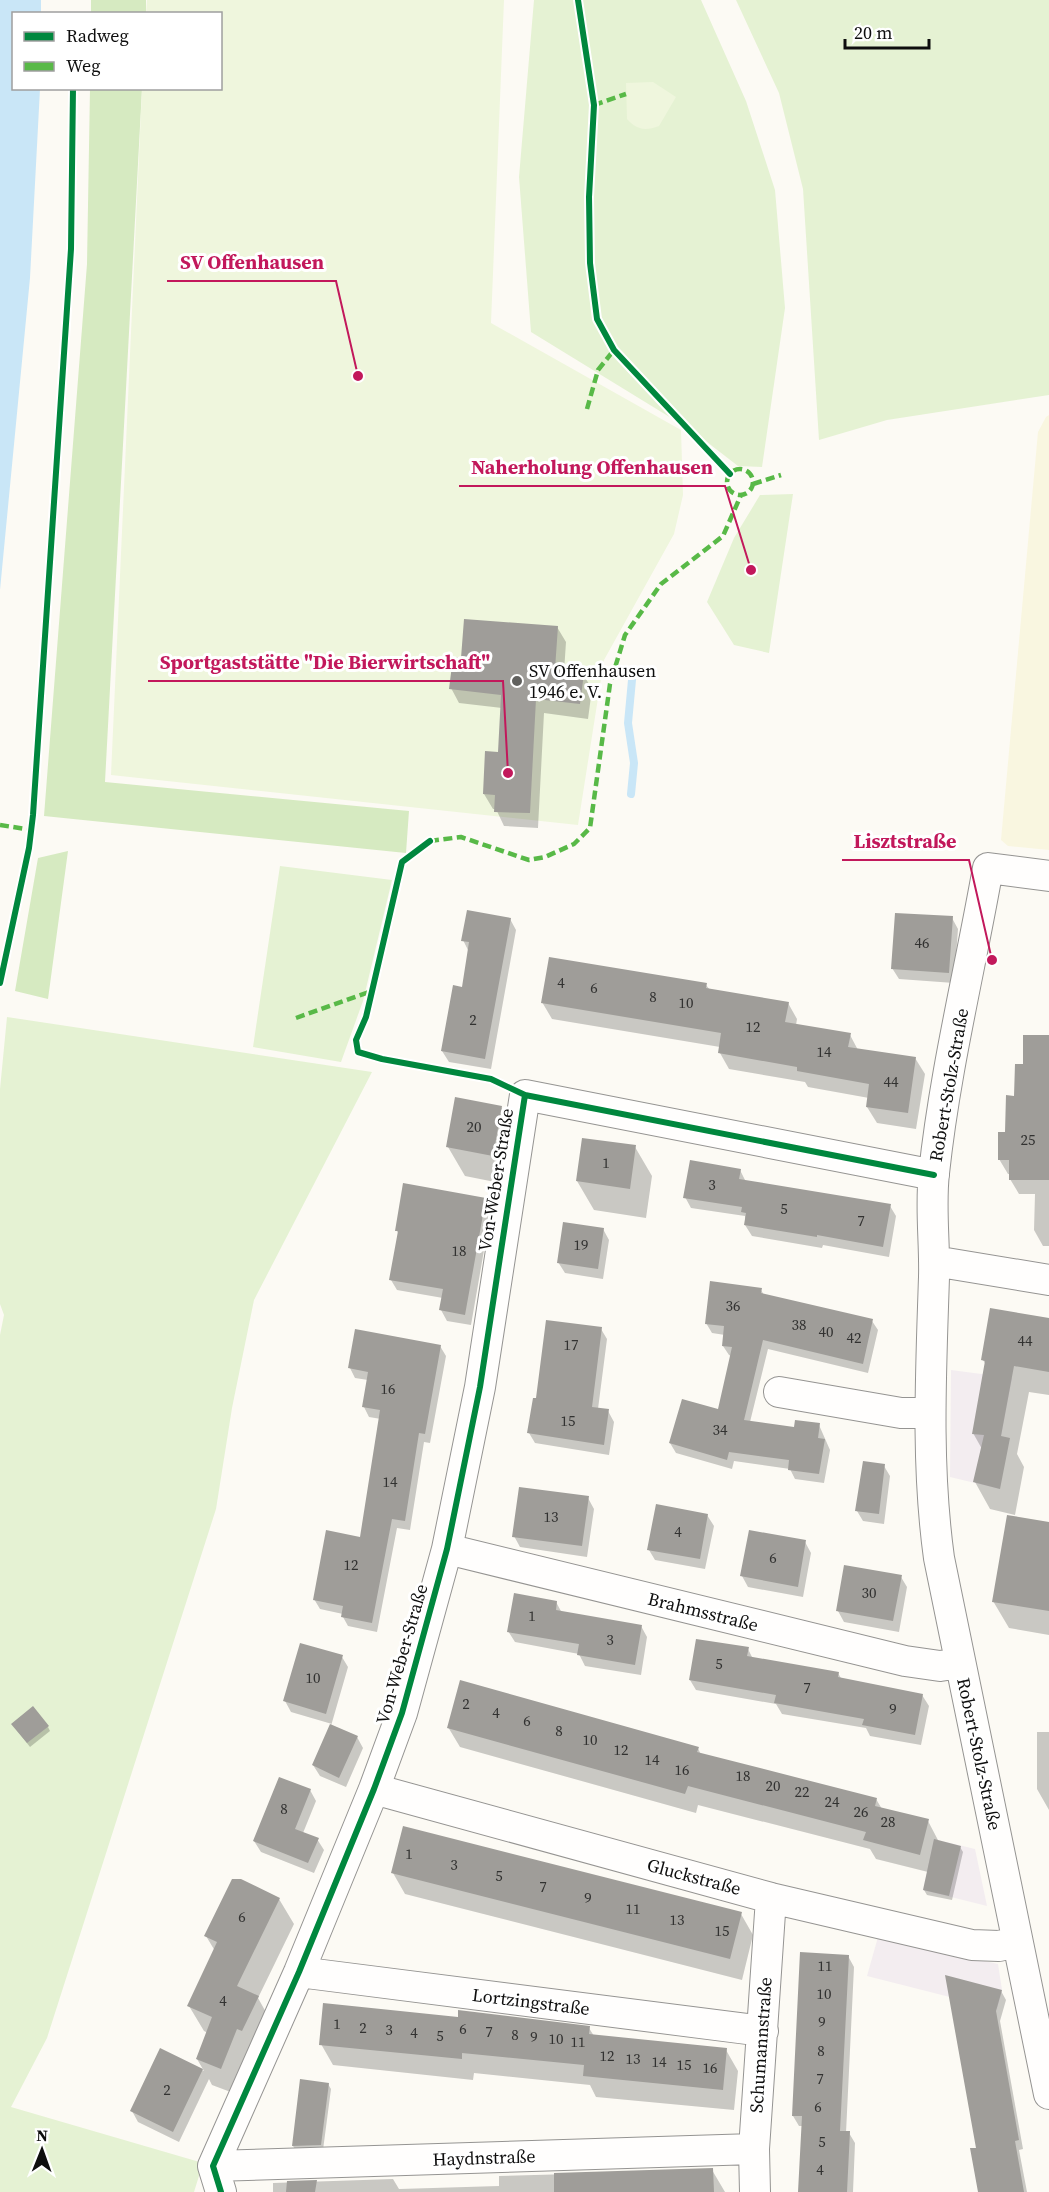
<svg xmlns="http://www.w3.org/2000/svg" width="1049" height="2192" font-family="'Source Serif 4',serif">
	<style>
		.industrial { fill: #f3edf0 }
		.farmland { fill: #f9f6e0 }
		.green { fill: #e5f2d3 }
		.forest { fill: #d6eac1 }
		.pitch { fill: #eff6dd }
		.water { fill: #c9e6f7 }
		.shadow { fill: #0003 }
		.lines { fill: none; stroke-linecap: round; stroke-linejoin: round }
		.stream { stroke: #c9e6f7; stroke-width: 8 }
		.building { fill: #9f9d99 }
		.street-casing { stroke: #959492; stroke-width: 32 }
		.street { stroke: #fffefd; stroke-width: 30 }
		.quiet { stroke: #58b947; stroke-width: 4.5; stroke-dasharray: 9 4.5; stroke-linecap: butt }
		.cycleway-casing { stroke: #fff; stroke-width: 10 }
		.cycleway { stroke: #00873e; stroke-width: 6 }
		.poi-dot { fill: #61615e; stroke: #fff; stroke-width: 2 }
		.labels { text-anchor: middle; stroke-width: 6; stroke-linejoin: round; paint-order: stroke }
		.number-label { font-size: 15px; fill: #323231 }
		.poi-label { font-size: 18px; fill: #0e0e0e; stroke: #fff; text-anchor: start }
		.street-label { font-size: 18px; fill: #0e0e0e; stroke: #fff }
		.leader { fill: none; stroke: #c2185b; stroke-width: 2 }
		.callout-dot { fill: #c2185b; stroke: #fff; stroke-width: 2 }
		.callout-label { font-size: 20px; text-anchor: middle; font-weight: bold; fill: #c2185b; stroke: #fff; stroke-width: 6; stroke-linejoin: round; paint-order: stroke }
	</style>
	<rect width="100%" height="100%" fill="#fcfaf4"/>
	<path class="industrial" d="M951,1370L1012,1378L1001,1436L1000,1489L950,1477Z
		M934,1839L975,1849L987,1906L923,1890Z
		M878,1937L998,1964L1002,1990L997,2009L867,1976Z"/>
	<path class="farmland" d="M1049,415V850L1008,846L1001,840L1038,432L1046,417Z"/>
	<path class="green" d="M534,0H701L746,101L775,190L785,308L762,467L738,466L694,432L531,332L519,177Z
		M736,0H1049V395L887,420L819,440L803,189L779,93Z
		M793,494L769,653L734,645L707,602L734,538L760,495Z
		M280,866L392,880L363,1001L341,1062L253,1047Z
		M7,1017L372,1072L254,1300L232,1408L216,1509L47,2038L11,2107L203,2163L194,2192H0V1335L4,1315L0,1304V1089Z"/>
	<path class="forest" d="M91,0H146V13H91Z
		M90,89H142L105,782L409,811L406,853L44,816L87,264Z
		M68,851L48,999L15,991L38,858Z"/>
	<path class="pitch" d="M147,0H504L491,323L681,430L683,495L674,534L604,660L578,825L111,775L142,89L220,88V14L146,13Z
		M653,82L676,97L659,126C645,131 637,130 627,119L626,83Z"/>
	<path class="water" d="M0,0H41V13L14,14V88L40,89L30,278L0,590Z"/>
	<path class="shadow" d="M557,627L566,642L564,672L583,674L592,689L588,719L544,713L538,828L504,826L496,809H493L484,794L499,754L502,708L459,703L451,688L463,659Z
		M952,918L958,929L954,983L899,979L892,968Z
		M510,919L516,930L491,1069L449,1062L442,1051L463,989L469,952L463,940Z
		M706,985L710,990L788,1003L797,1019L796,1025L850,1035L858,1050L915,1058L925,1074L916,1129L877,1123L867,1107L869,1098L808,1087L805,1082L729,1069L720,1053V1047L552,1019L542,1002Z
		M1049,1036V1246H1043L1034,1230L1035,1194H1019L1010,1179V1174H1008L999,1159L1024,1066Z
		M501,1107L518,1136L510,1185L465,1176L448,1147Z
		M635,1147L652,1176L646,1218L594,1210L577,1181Z
		M740,1170L746,1182L890,1206L896,1216L889,1257L823,1245L822,1248L752,1236L745,1225V1216L691,1208L685,1197Z
		M485,1199L491,1210L471,1325L447,1321L441,1310L443,1298L397,1290L391,1280L399,1234L396,1230Z
		M603,1229L609,1240L603,1279L565,1273L558,1262Z
		M761,1290L764,1295L872,1321L878,1330L868,1373L768,1349L750,1422L795,1428L819,1425L830,1450L824,1483L795,1479L790,1469L734,1461L732,1469L676,1453L670,1443L719,1411L731,1356L729,1355L723,1346L725,1335L712,1333L706,1323Z
		M1049,1320V1395L1029,1392L1017,1454L1024,1467L1015,1515L990,1509L975,1482L982,1449L973,1433L986,1365L983,1360Z
		M601,1329L607,1339L598,1409L608,1411L614,1422L609,1455L535,1443L529,1433L538,1400Z
		M440,1346L446,1356L430,1443L424,1442L410,1530L397,1528L377,1632L348,1626L343,1617V1614L320,1609L314,1599L361,1538L381,1419L369,1417L364,1407L368,1380L355,1378L350,1368Z
		M884,1466L890,1476L884,1524L863,1521L857,1511Z
		M588,1498L594,1509L587,1557L520,1547L514,1536Z
		M707,1515L714,1526L705,1569L655,1560L649,1550Z
		M1049,1524V1635L1009,1628L993,1601Z
		M805,1542L811,1553L803,1597L748,1587L742,1576Z
		M901,1577L907,1587L899,1632L844,1622L838,1611Z
		M556,1602L562,1613L641,1626L647,1637L641,1675L585,1666L579,1654L515,1642L508,1631Z
		M748,1649L753,1659L838,1673L842,1680L922,1695L929,1706L921,1745L870,1736L866,1728L782,1714L776,1704L696,1690L690,1680Z
		M342,1657L348,1667L331,1726L357,1737L363,1748L346,1787L320,1776L313,1765L332,1724L291,1712L285,1701Z
		M48,1727L50,1731L30,1747L16,1729Z
		M448,1727L698,1748L701,1755L876,1799L882,1809L928,1821L939,1842L960,1847L963,1852L952,1900L927,1895L924,1890L928,1872L876,1859L870,1849L698,1805L696,1813L460,1747Z
		M1037,1732H1049V1810L1037,1789Z
		M310,1790L316,1801L303,1833L317,1839L324,1850L314,1873L261,1852L254,1841Z
		M393,1873L741,1914L753,1935L742,1980L405,1894Z
		M279,1899L294,1924L258,1998L272,2023L236,2094L212,2085L209,2079L179,2142L138,2122L132,2111L161,2050L204,2071L197,2059L208,2033L204,2031L189,2006L215,1951L206,1936Z
		M848,1956L854,1967L846,2133H849L855,2143L853,2192H801L803,2126H799L793,2116Z
		M947,1977L1001,1991L1006,2000L1000,2021L1023,2149L1019,2150L1027,2192H979L978,2149Z
		M589,2028L594,2036L726,2050L738,2071L734,2110L596,2097L590,2085L474,2073L473,2080L333,2065L321,2044Z
		M328,2084L331,2089L323,2150L296,2151L293,2146Z
		M712,2170L725,2192H273V2183L393,2179L399,2189L499,2186V2176Z"/>
	<g class="lines">
		<path class="stream" d="M631,794L634,763L628,723L632,680"/>
	</g>
	<path class="building" d="M464,619L558,626L555,669L584,673L580,704L536,699L530,813L494,812L495,795L483,794L485,751L498,752L501,695L449,689L453,657L461,658Z
		M467,910L511,918L485,1059L441,1051L453,985L462,987L469,942L461,941Z
		M895,913L953,916L949,973L891,969Z
		M549,957L707,983L706,988L789,1002L785,1022L851,1033L848,1047L916,1057L908,1113L866,1107L869,1084L797,1071V1067L718,1053L721,1033L541,1003Z
		M1023,1035H1049V1180H1009V1160H998V1132H1005L1006,1095L1014,1096L1015,1064H1023Z
		M455,1097L502,1106L493,1156L446,1147Z
		M582,1138L636,1145L630,1189L576,1181Z
		M690,1160L741,1169L739,1179L891,1204L883,1247L817,1235V1237L744,1225L746,1213L741,1212L742,1207L683,1198Z
		M403,1183L486,1198L465,1315L439,1310L443,1289L389,1280L398,1231H395Z
		M563,1222L604,1228L598,1269L557,1263Z
		M710,1281L762,1288L761,1293L873,1319L863,1364L763,1340L744,1420L794,1427L795,1420L820,1423L818,1438L825,1439L819,1474L788,1470L789,1460L729,1452L727,1460L669,1443L682,1399L718,1409L732,1347L722,1346L724,1326L705,1324Z
		M990,1308L1049,1318V1372L1014,1366L1001,1436L1010,1438L1000,1489L973,1482L984,1435L972,1434L985,1361L981,1360Z
		M546,1320L602,1327L592,1407L609,1409L604,1445L527,1433L533,1398H536Z
		M355,1329L441,1345L425,1434L419,1433L405,1521L392,1519L372,1623L341,1617L343,1606L313,1600L326,1530L360,1537L380,1410L362,1407L368,1372L348,1368Z
		M863,1461L885,1464L879,1514L855,1511Z
		M519,1487L589,1496L582,1546L512,1537Z
		M656,1504L708,1514L700,1559L647,1550Z
		M1007,1515L1049,1522V1611L992,1602Z
		M749,1530L806,1540L798,1587L740,1576Z
		M844,1565L902,1575L893,1621L836,1611Z
		M514,1593L557,1601L556,1610L642,1625L635,1665L577,1655L579,1644L507,1632Z
		M696,1639L749,1647L747,1656L839,1672L838,1677L923,1694L915,1735L862,1725L864,1719L774,1703L776,1695L689,1680Z
		M300,1643L343,1655L326,1714L283,1701Z
		M460,1680L699,1747L697,1752L877,1798L875,1806L929,1819L920,1855L863,1840L866,1832L688,1786L685,1794L447,1728Z
		M33,1706L49,1726L27,1743L11,1724Z
		M330,1724L358,1736L339,1778L312,1765Z
		M279,1777L311,1789L295,1829L319,1838L308,1863L253,1841Z
		M403,1826L742,1912L730,1959L391,1873Z
		M934,1839L961,1846L949,1896L923,1890Z
		M232,1879H241L280,1898L237,1986L259,1996L242,2031L237,2029L221,2069L196,2059L212,2017L187,2006L217,1942L204,1936Z
		M800,1952L849,1955L840,2131H850L847,2192H798L802,2116H792Z
		M945,1975L1002,1990L996,2011L1019,2140L1015,2141L1024,2192H978L970,2148H976Z
		M323,2003L458,2017V2010L590,2026L589,2034L727,2048L723,2090L583,2076L584,2065L462,2053V2059L319,2045Z
		M160,2048L203,2069L173,2132L130,2111Z
		M300,2079L329,2083L321,2145L292,2146Z
		M713,2168L714,2192H554V2173Z
		M317,2180L315,2192H286L287,2181Z"/>
	<g class="lines">
		<g class="street-casing">
			<path id="street" d="M1049,876L988,868C970,970 945,1070 934,1173C930,1207 935,1243 934,1277C931,1371 926,1464 939,1558L1049,2094
				M934,1261L1049,1280
				M779,1392L901,1413H929
				M447,1549L905,1661L940,1666L960,1663
				M374,1789L771,1898L972,1945L999,1946L1017,1942
				M299,1972L763,2031
				M213,2166L754,2149
				M221,2192L213,2166L299,1972L374,1789L402,1713L447,1549L480,1387L525,1095L934,1175
				M755,2192L754,2149L771,1898"/>
		</g>
		<use href="#street" class="street"/>
		<path class="quiet" d="M594,105L626,94
			M587,409L598,370L614,350
			M727 482a13 13 0 1 1 26 0a13 13 0 1 1-26 0Z
			M753,484L781,475
			M0,825L32,830
			M430,841L461,837L529,860L545,857L574,844L590,828L610,684L625,635L661,584L723,536L741,495
			M296,1018L372,991"/>
		<g class="cycleway-casing">
			<path id="cycleway" d="M578,0L594,105L589,197L590,263L597,319L614,350L730,474
				M430,841L402,862L366,1017L356,1040L358,1052L382,1059L491,1079L525,1095L934,1175
				M0,983L29,848L33,815L71,249L73,88
				M221,2192L213,2166L299,1972L374,1789L402,1713L447,1549L480,1387L525,1095"/>
		</g>
		<use href="#cycleway" class="cycleway"/>
	</g>
	<circle class="poi-dot" cx="517" cy="681" r="6"/>
	<g class="labels">
		<g class="number-label">
			<text x="922" y="948">46</text>
			<text x="561" y="988">4</text>
			<text x="594" y="993">6</text>
			<text x="653" y="1002">8</text>
			<text x="686" y="1008">10</text>
			<text x="473" y="1025">2</text>
			<text x="753" y="1032">12</text>
			<text x="824" y="1057">14</text>
			<text x="891" y="1087">44</text>
			<text x="474" y="1132">20</text>
			<text x="1028" y="1145">25</text>
			<text x="606" y="1168">1</text>
			<text x="712" y="1190">3</text>
			<text x="784" y="1214">5</text>
			<text x="861" y="1226">7</text>
			<text x="581" y="1250">19</text>
			<text x="459" y="1256">18</text>
			<text x="733" y="1311">36</text>
			<text x="799" y="1330">38</text>
			<text x="826" y="1337">40</text>
			<text x="854" y="1343">42</text>
			<text x="1025" y="1346">44</text>
			<text x="571" y="1350">17</text>
			<text x="388" y="1394">16</text>
			<text x="568" y="1426">15</text>
			<text x="720" y="1435">34</text>
			<text x="390" y="1487">14</text>
			<text x="551" y="1522">13</text>
			<text x="678" y="1537">4</text>
			<text x="773" y="1563">6</text>
			<text x="351" y="1570">12</text>
			<text x="869" y="1598">30</text>
			<text x="532" y="1621">1</text>
			<text x="610" y="1645">3</text>
			<text x="719" y="1669">5</text>
			<text x="313" y="1683">10</text>
			<text x="807" y="1693">7</text>
			<text x="466" y="1709">2</text>
			<text x="893" y="1714">9</text>
			<text x="496" y="1718">4</text>
			<text x="527" y="1726">6</text>
			<text x="559" y="1736">8</text>
			<text x="590" y="1745">10</text>
			<text x="621" y="1755">12</text>
			<text x="652" y="1765">14</text>
			<text x="682" y="1775">16</text>
			<text x="743" y="1781">18</text>
			<text x="773" y="1791">20</text>
			<text x="802" y="1797">22</text>
			<text x="832" y="1807">24</text>
			<text x="284" y="1814">8</text>
			<text x="861" y="1817">26</text>
			<text x="888" y="1827">28</text>
			<text x="409" y="1859">1</text>
			<text x="454" y="1870">3</text>
			<text x="499" y="1881">5</text>
			<text x="543" y="1892">7</text>
			<text x="588" y="1903">9</text>
			<text x="633" y="1914">11</text>
			<text x="242" y="1922">6</text>
			<text x="677" y="1925">13</text>
			<text x="722" y="1936">15</text>
			<text x="825" y="1971">11</text>
			<text x="824" y="1999">10</text>
			<text x="223" y="2006">4</text>
			<text x="822" y="2027">9</text>
			<text x="337" y="2029">1</text>
			<text x="363" y="2033">2</text>
			<text x="463" y="2034">6</text>
			<text x="389" y="2035">3</text>
			<text x="489" y="2037">7</text>
			<text x="414" y="2038">4</text>
			<text x="515" y="2040">8</text>
			<text x="440" y="2041">5</text>
			<text x="534" y="2042">9</text>
			<text x="556" y="2044">10</text>
			<text x="578" y="2047">11</text>
			<text x="821" y="2056">8</text>
			<text x="607" y="2061">12</text>
			<text x="633" y="2064">13</text>
			<text x="659" y="2067">14</text>
			<text x="684" y="2070">15</text>
			<text x="710" y="2073">16</text>
			<text x="820" y="2084">7</text>
			<text x="167" y="2095">2</text>
			<text x="818" y="2112">6</text>
			<text x="822" y="2147">5</text>
			<text x="820" y="2175">4</text>
		</g>
		<g class="poi-label">
			<text x="529" y="677">SV Offenhausen<tspan x="529" dy="21">1946 e. V.</tspan></text>
		</g>
		<g class="street-label">
			<text transform="translate(949 1085) rotate(-80)" y="6">Robert-Stolz-Straße</text>
			<text transform="translate(496 1180) rotate(-81)" y="6">Von-Weber-Straße</text>
			<text transform="translate(703 1612) rotate(14)" y="6">Brahmsstraße</text>
			<text transform="translate(402 1654) rotate(-74)" y="6">Von-Weber-Straße</text>
			<text transform="translate(979 1754) rotate(78)" y="6">Robert-Stolz-Straße</text>
			<text transform="translate(694 1877) rotate(15)" y="6">Gluckstraße</text>
			<text transform="translate(531 2002) rotate(7)" y="6">Lortzingstraße</text>
			<text transform="translate(761 2045) rotate(-86)" y="6">Schumannstraße</text>
			<text transform="translate(484 2158) rotate(-2)" y="6">Haydnstraße</text>
		</g>
	</g>
	<path class="leader" d="M358 376L336 281H167M751 570L725 486H459M508 773L503 681H148M992 960L969 860H842"/>
	<g class="callout-dot">
		<circle cx="358" cy="376" r="6"/>
		<circle cx="751" cy="570" r="6"/>
		<circle cx="508" cy="773" r="6"/>
		<circle cx="992" cy="960" r="6"/>
	</g>
	<g class="callout-label">
		<text x="252" y="269">SV Offenhausen</text>
		<text x="592" y="474">Naherholung Offenhausen</text>
		<text x="325" y="669">Sportgaststätte "Die Bierwirtschaft"</text>
		<text x="905" y="848">Lisztstraße</text>
	</g>
	<rect x="12" y="12" width="210" height="78" fill="#ffffff" stroke="#9f9f9f" stroke-width="1.5"/>
	<rect x="24" y="32" width="30" height="9" fill="#00873e" stroke="#9f9f9f" stroke-width="1.5"/>
	<text x="66" y="42" font-size="18" fill="#0e0e0e">Radweg</text>
	<rect x="24" y="62" width="30" height="9" fill="#58b947" stroke="#9f9f9f" stroke-width="1.5"/>
	<text x="66" y="72" font-size="18" fill="#0e0e0e">Weg</text>
	<g transform="translate(42 2150) rotate(1)" stroke="#ffffff" stroke-width="4.5" paint-order="stroke">
	<path d="M0-4.5L10 22L0 15L-10 22Z" fill="#0e0e0e"/>
	<text y="-9" font-size="16" font-weight="bold" text-anchor="middle" fill="#0e0e0e">N</text>
	</g>
	<path d="M845 39v9h84v-9" fill="none" stroke="#0e0e0e" stroke-width="3"/>
	<text x="854" y="39" font-size="18" fill="#0e0e0e" stroke="#ffffff" stroke-width="4.5" paint-order="stroke">20 m</text>
</svg>
